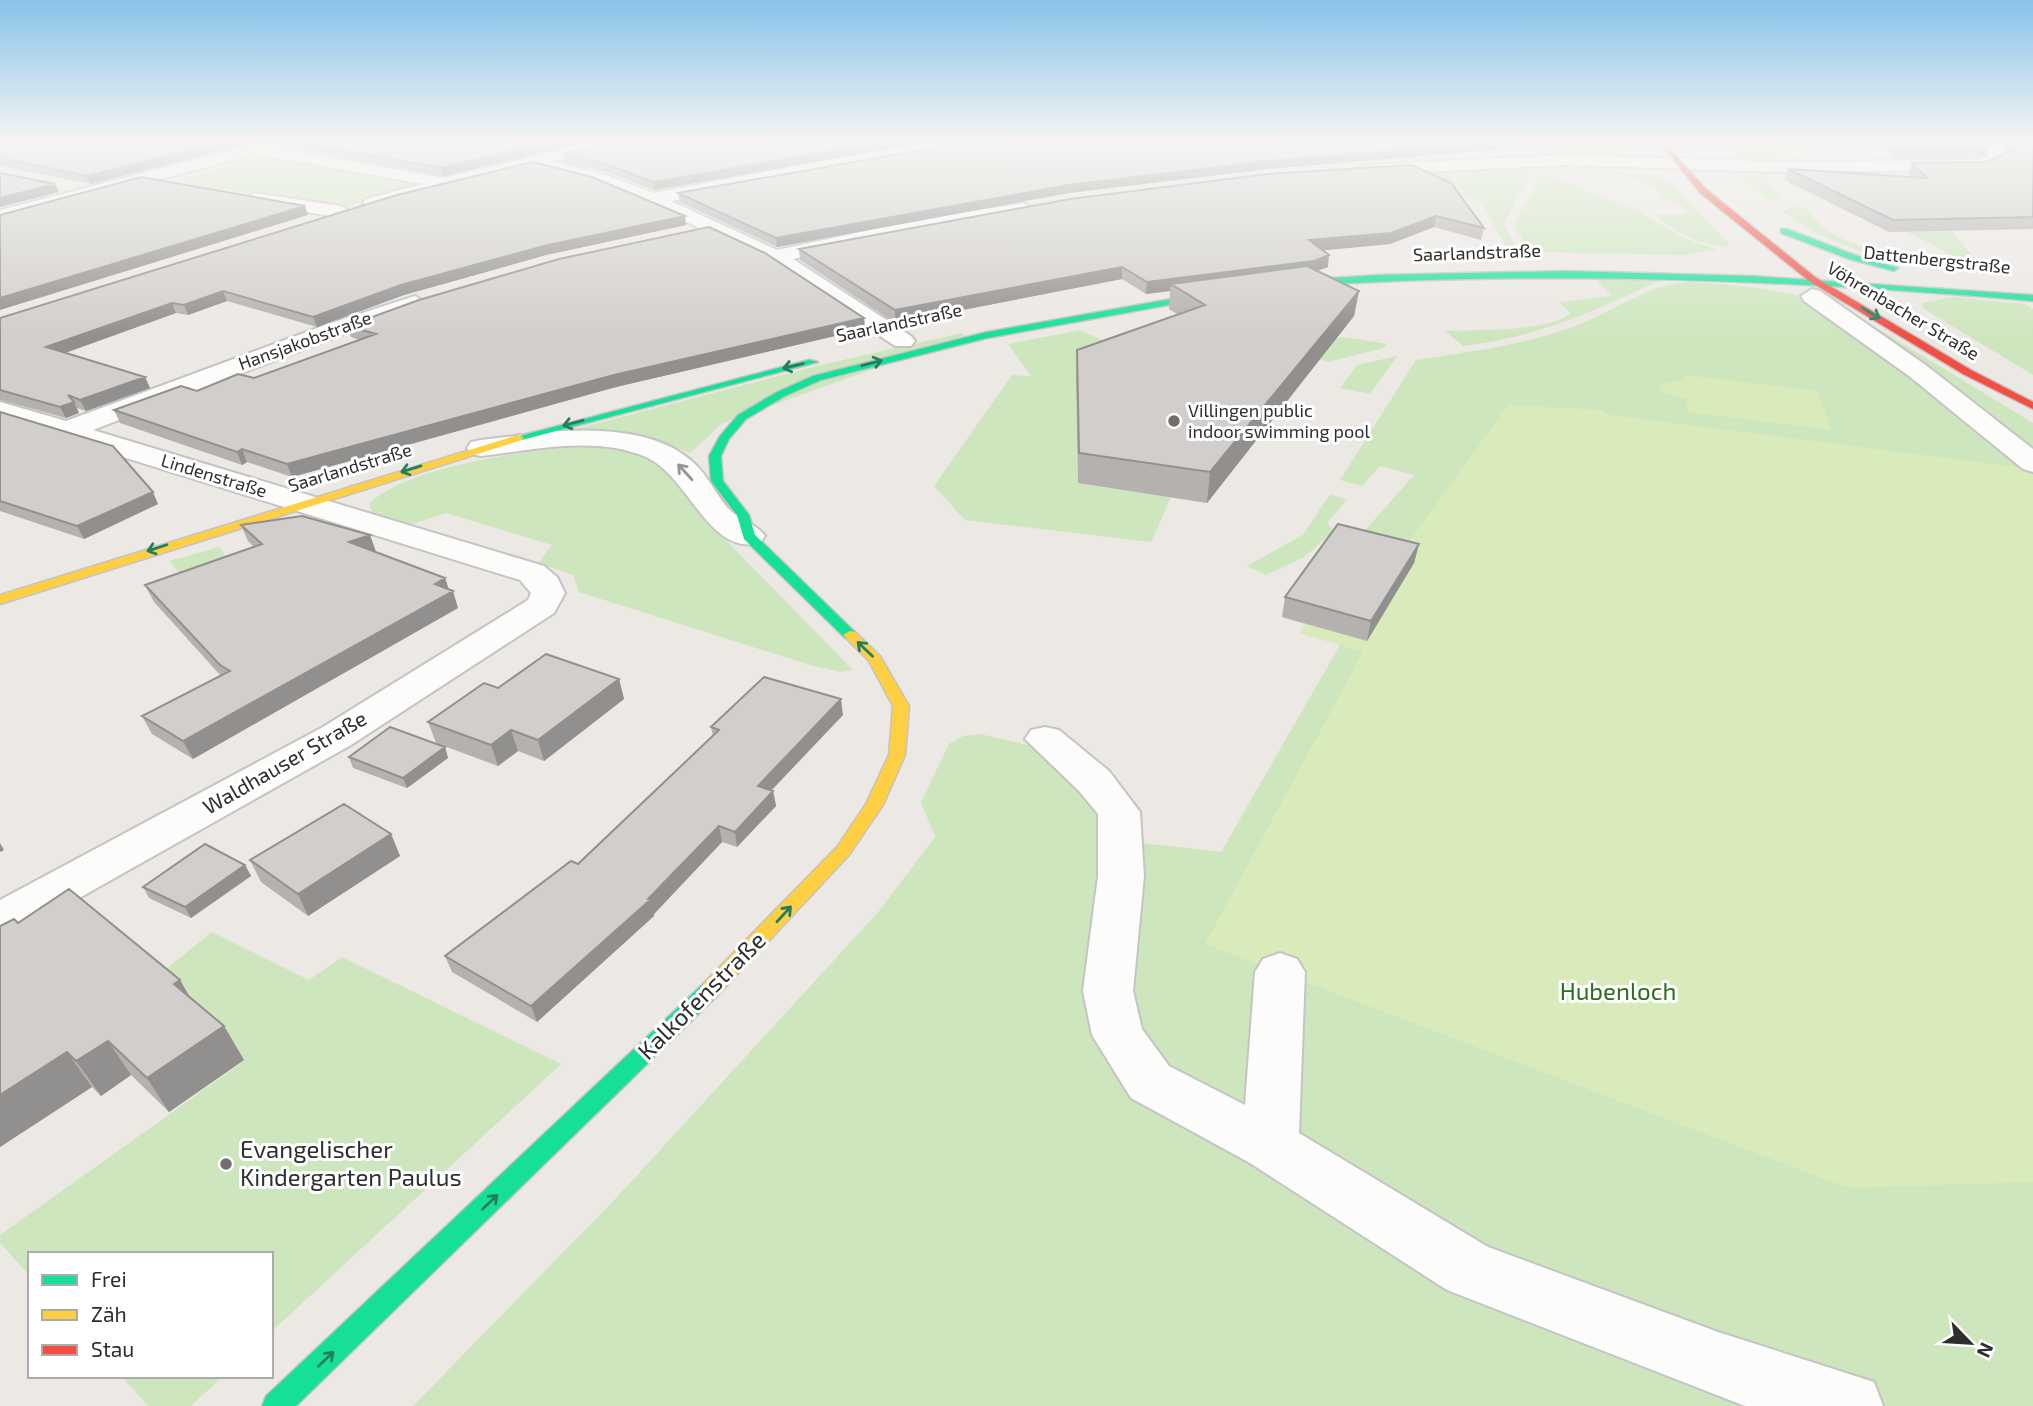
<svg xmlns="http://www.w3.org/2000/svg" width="2033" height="1406" font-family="'Exo 2',sans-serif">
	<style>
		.green { fill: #cee6be }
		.pitch { fill: #d9eabb }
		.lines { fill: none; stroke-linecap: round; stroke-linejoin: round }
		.street-casing { stroke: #c5c4c5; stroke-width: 4 }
		.fast-casing { stroke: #c5c4c5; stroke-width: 3 }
		.slow-casing { stroke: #c5c4c5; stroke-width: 3 }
		.jam-casing { stroke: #c5c4c5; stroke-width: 3 }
		.street { fill: #fcfcfb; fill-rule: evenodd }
		.fast { fill: #16e098; fill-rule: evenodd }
		.slow { fill: #ffcf43; fill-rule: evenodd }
		.jam { fill: #f24e42; fill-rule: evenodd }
		.wall { fill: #b4b1af }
		.shaded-wall { fill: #92908e }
		.building { fill: #d1cecb; stroke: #92908e; stroke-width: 2 }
		.oneway { stroke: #237e5e }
		.oneway2 { stroke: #959594 }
		.poi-dot { fill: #706f6e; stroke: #fff; stroke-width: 2.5 }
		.labels { text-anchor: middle; stroke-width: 6; stroke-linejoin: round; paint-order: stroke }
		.far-street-label { font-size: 18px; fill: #2e2e2e; stroke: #fff }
		.far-poi-label { font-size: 18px; fill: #2e2e2e; stroke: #fff; text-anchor: start }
		.street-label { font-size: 21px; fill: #2e2e2e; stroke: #fff }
		.near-park-label { font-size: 24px; fill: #2c6e1b; stroke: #fff }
		.near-street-label { font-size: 24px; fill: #2e2e2e; stroke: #fff }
		.near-poi-label { font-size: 24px; fill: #2e2e2e; stroke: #fff; text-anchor: start }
	</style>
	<rect width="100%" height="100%" fill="#ece8e4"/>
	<path class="green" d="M1530,141H1601L1625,157L1575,155Z
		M1736,141H1775L1808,162L1742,161L1735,153Z
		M267,155L424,183L341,208L191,184L180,179Z
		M1527,166L1531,173L1504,223L1519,253H1510L1482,204L1413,171Z
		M1539,171L1642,213L1683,238L1717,249L1686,255L1531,252L1514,227C1520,207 1537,192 1539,171Z
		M1815,171H1836L1884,189L1943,221L1989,276L1952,265H1972L1895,226Z
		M1596,172L1645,173L1668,181L1729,243L1726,247C1700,245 1674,232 1655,214L1682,215L1691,211L1661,196L1655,187L1612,172Z
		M1775,172L1764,177L1779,198L1775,201H1769L1739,177Z
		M1794,207L1807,208C1831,249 1892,250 1931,268C1875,259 1827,244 1781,211Z
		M1510,277L1646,278L1659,281C1588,313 1542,336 1463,346L1445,331C1472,330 1553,332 1570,313L1559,302L1611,296L1595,278L1424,281Z
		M1690,282C1756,286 1801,290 1862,319L2033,423V1406H413L618,1196L879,911L935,837L921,802L949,744L963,736L980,734L1032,746L1064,769L1133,842L1221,852L1340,645L1300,633L1305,624L1282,617L1335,543L1351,546L1414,475L1380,466L1362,486L1340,480L1416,360C1470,352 1524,345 1575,326C1615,311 1647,284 1690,282Z
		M1953,297L2025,304L2033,309V375L1924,309L1922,303Z
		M1080,330L1138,357L1076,377L1078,483L1171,497L1151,542L965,520L934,486L1012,375L1031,376L1008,344Z
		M962,333L965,336L723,423L690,453L659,442L560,433L821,365Z
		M1343,337L1387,344L1384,348L1328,362L1290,351Z
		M1397,356L1370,394L1340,388L1357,365Z
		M599,447L643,455L678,476L721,535L853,670L841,672L810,665L579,592L573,575L538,563L552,545L446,513L413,524L372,513L370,503C408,465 544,446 599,447Z
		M1330,494L1347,500L1327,523L1334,531L1304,557L1266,575L1247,566L1303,535Z
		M219,547L230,562L184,580L170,561Z
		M212,932L309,980L342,957L561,1064L271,1332V1254H30V1276L0,1243V1235L244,1061L156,977Z
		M121,1376H223L191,1406H148Z"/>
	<path class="pitch" d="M1684,375L1817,391L1832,430L1688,412L1686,399L1661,393L1660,384L1684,380Z
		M1508,405L1601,410L1610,415L2025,468L2033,475V1182L1848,1188L1205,944L1363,652L1300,633L1305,624L1282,617L1335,543L1397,558Z"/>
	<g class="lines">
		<g class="street-casing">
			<path id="street" d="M268,141H293L277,148L443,178L597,141H625L623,144L551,161L606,175L654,193L843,157L946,141H981L973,146L671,201L777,250L921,219L1024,203L1033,209L1024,215L921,231L793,259L911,336L915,341L911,346H895L768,261L647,203L594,183L530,165L372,209L363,203L366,199L423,184L255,154L0,222V210Z
				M1977,141C1993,140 2003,141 2007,158L1980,170L1780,172L1565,165L1365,175L1356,170L1365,165L1565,155L1780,162L1978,160L1990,156Z
				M255,193L341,206L350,212L341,218L249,202L246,198Z
				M1812,289L1820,291L1927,366L2033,449V472L2023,469L1909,376L1804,301L1801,296Z
				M415,296L426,303L423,308L344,334L93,430L544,566L557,577L565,593L554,613L351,745L17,933L0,938V900L323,727L528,600L531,593L520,580L0,419V402L66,421L328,324Z
				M556,431C602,429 660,430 695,464C708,476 715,493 727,507C738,520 756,523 765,536L760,543C708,556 690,477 646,457C596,435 533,450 481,456L471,454L467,448L471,442L481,440Z
				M1045,727L1059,730L1109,771L1140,812L1144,876L1133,991L1142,1029L1169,1066L1245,1105L1255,972L1263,959L1280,953L1297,959L1305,972L1299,1133L1488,1247L1718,1332L1874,1382L1883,1406H1745L1447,1290L1250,1163L1131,1098L1092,1035L1083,991L1098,876V814L1079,791L1025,739L1031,730Z"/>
		</g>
		<g class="fast-casing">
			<path id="fast" d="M1781,229H1787L1855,255L1898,268L1894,271L1849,259L1781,233Z
				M1565,271L1752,276L2033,295V301C1780,279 1538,270 1284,287L1280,284L1284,281L1378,275Z
				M1221,290L1225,293L1224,295L987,338L821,380L785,396L746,419L729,439L721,456L723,481L749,515L755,535L855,632L857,635L855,638H845L744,539L737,515L711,481L709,456L720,436L738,415L777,392L813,376L987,332Z
				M809,360L818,362L522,440L512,438Z
				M710,982L717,984L720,990L717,996L296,1406H262L266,1396L703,984Z"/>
		</g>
		<g class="slow-casing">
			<path id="slow" d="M518,435L524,438L522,440L0,604V595Z
				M850,631L855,632L880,656L909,706L905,755L883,805L849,855L717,996L710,998L703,996L700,990L703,984L837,847L866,804L889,755L893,706L869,661L843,635Z"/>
		</g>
		<g class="jam-casing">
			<path id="jam" d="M1663,141H1669L1668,146L1706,189L1815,277L1971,370L2033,402V409L1963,374L1809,281L1700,193L1663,147Z"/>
		</g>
		<use href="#street" class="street"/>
		<use href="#fast" class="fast"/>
		<use href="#slow" class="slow"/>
		<use href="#jam" class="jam"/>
	</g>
	<path class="wall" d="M259,141L91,184L0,166V148Z
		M284,141H590L443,176L286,147Z
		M933,141L654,190L607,172L565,162L563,154Z
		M1594,141L1267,169L1069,193L777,247L680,202L678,193Z
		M1881,141H1986L1990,145L1985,155L1978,157L1893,158L1879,144Z
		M1997,141H2033V229L1889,232L1784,180L1788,169L1911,177L1908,174L1912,163L1986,162L2008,152Z
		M1268,174L1484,228L1481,240L1434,227L1390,244L1323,250L1328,267L1317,271L1359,291L1354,316L1207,503L1078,483L1076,377L1077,350L1177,314L1169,309L1170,291L1146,294L1122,279L895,323L800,260L799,249Z
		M686,225L546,255L404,295L317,327L227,301L188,315L176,313L65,353L145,377L150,388L86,411L77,408L79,413L66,418L0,400V318Z
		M864,318L865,329L616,387L292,477L247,462L242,465L120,423L114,410L254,378L360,340L351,337L347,326Z
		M0,412L158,504L84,539L0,511Z
		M241,525L370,535L376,552H375L445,578L449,590L458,608L193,759L152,734L142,716L221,676L154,602L145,585L254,547L248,541Z
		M1419,544L1414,563L1367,641L1282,617L1285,597Z
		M619,679L624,699L544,761L518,751L498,766L436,743L428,722L498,688Z
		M843,715L772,790L773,791L776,806L737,847L722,842L654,914V916L537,1022L452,972L445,956L578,864L713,736L711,727Z
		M445,747L448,758L407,788L353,768L349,757Z
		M391,834L400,856L308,916L261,882L250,860Z
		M245,865L251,876L191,918L149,898L143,887Z
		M18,923L180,980L189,997L224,1026L244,1060L169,1112L131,1075L101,1096L92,1087L0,1147Z"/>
	<path class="shaded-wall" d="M226,141H259L91,184L87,176Z
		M556,141H590L443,176L441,168Z
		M889,141H933L654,190L653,182Z
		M1514,141H1594L1267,169L1069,193L777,247L776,238L1069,185L1268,161Z
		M1990,145L1985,155L1978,157L1982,147Z
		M55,184L59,192L0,207V198Z
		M305,206L308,215L0,310V298Z
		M685,216L686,225L546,255L404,295L317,327L313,317L401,285L544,246Z
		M1436,216L1434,227L1390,244L1307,252L1309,240Z
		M1329,255L1328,267L1313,272L1171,284L1170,291L1146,294L1147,282Z
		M1122,267V279L895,323V310Z
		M223,291L227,301L188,315L184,305Z
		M1359,291L1354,316L1207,503L1210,472Z
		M172,303L176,313L51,358L46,347Z
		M864,318L865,329L616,387L292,477L287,464L614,375Z
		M145,377L150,388L86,411L80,400Z
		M74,402L79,413L66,418L60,407Z
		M242,449L247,462L242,465L237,452Z
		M153,492L158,504L84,539L77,526Z
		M370,535L376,552L355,559L349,542Z
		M1419,544L1414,563L1367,641L1371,621Z
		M445,578L450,593L453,591L458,608L193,759L183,741Z
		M619,679L624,699L544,761L538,740Z
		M841,699L843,715L761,801L758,786Z
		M511,730L518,751L498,766L491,745Z
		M445,747L448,758L407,788L403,778Z
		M773,791L776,806L737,847L735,832Z
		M719,826L722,842L654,914V916L537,1022L531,1006L648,899Z
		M391,834L400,856L308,916L298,894Z
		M0,843L4,850L0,852Z
		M245,865L251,876L191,918L185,907Z
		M180,980L200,1015L174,984Z
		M224,1026L244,1060L169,1112L147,1078Z
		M108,1041L131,1075L101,1096L76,1061Z
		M67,1052L92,1087L0,1147V1095Z"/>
	<path class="building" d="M31,141H226L87,176L0,158V148Z
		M291,141H556L441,168Z
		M615,141H889L653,182L605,164L563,154Z
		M973,141H1514L1268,161L1069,185L776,238L678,193Z
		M1889,141H1986L1990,145L1982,147L1897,148Z
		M2012,141H2033V217L1893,220L1788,169L1927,178L1912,163L1986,162L2013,150Z
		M533,162L592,177L685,216L544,246L401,285L313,317L223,291L184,305L172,303L46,347L145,377L80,400L68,395L74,402L60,407L0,390V318L397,195Z
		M1412,165L1451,183L1484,228L1436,216L1391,233L1309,240L1329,255L1314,261L1147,282L1122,267L895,310L799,249L1070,199L1268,174Z
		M0,173L55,184L0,198Z
		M141,177L305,206L0,298V215Z
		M709,227L765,253L864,318L614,375L287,464L242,449L237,452L114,410L181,386L197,391L238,374L254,378L376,334L347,326L419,300L559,259Z
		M1307,266L1359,291L1210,472L1079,453L1077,350L1205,305L1171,284Z
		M0,412L113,446L153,492L77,526L0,501Z
		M302,516L370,535L349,542L445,578L435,584L453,591L183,741L142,716L230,671L220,665L145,585L262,544L241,525Z
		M1338,524L1419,544L1371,621L1285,597Z
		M546,654L619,679L538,740L511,730L491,745L428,722L484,683L498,688Z
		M764,677L841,699L758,786L773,791L735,832L719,826L648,899L650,900L531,1006L445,956L571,861L578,864L719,730L711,727Z
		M390,727L445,747L403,778L349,757Z
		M344,804L391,834L298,894L250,860Z
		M205,844L245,865L185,907L143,887Z
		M69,889L180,980L174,984L224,1026L147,1078L108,1041L76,1061L67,1052L0,1095V926L14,919L18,923Z"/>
	<defs><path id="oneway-shaft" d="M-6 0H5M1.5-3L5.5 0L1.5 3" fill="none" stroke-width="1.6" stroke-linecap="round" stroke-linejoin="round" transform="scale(1.75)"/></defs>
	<g class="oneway">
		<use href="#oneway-shaft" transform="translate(1871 313) rotate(31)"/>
		<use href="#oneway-shaft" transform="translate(872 363) rotate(-15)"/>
		<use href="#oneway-shaft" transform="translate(793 366) rotate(167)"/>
		<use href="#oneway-shaft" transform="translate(573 423) rotate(165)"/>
		<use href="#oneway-shaft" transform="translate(411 469) rotate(163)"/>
		<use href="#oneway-shaft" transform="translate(157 548) rotate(162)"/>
		<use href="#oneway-shaft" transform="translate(865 649) rotate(-136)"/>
		<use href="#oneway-shaft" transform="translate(784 914) rotate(-47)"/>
		<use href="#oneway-shaft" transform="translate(490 1202) rotate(-44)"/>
		<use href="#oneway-shaft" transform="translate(326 1359) rotate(-44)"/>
	</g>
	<use class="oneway2" href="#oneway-shaft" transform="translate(685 472) rotate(-132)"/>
	<linearGradient id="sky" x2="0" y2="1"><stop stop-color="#88c2ea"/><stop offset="0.42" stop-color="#f6f5f3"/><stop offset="1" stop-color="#f6f5f3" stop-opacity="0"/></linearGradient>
	<rect width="2033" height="337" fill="url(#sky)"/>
	<g class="poi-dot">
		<circle cx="1174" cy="421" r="7"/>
		<circle cx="226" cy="1164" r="7"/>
	</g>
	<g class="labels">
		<g class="far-street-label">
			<text transform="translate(1477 253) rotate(-2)" y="6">Saarlandstraße</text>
			<text transform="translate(1937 260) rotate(6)" y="6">Dattenbergstraße</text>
			<text transform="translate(1903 311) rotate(31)" y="6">Vöhrenbacher Straße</text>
			<text transform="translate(899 323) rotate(-12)" y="6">Saarlandstraße</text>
			<text transform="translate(305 341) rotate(-20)" y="6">Hansjakobstraße</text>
			<text transform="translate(350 468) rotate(-17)" y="6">Saarlandstraße</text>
			<text transform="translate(214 476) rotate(17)" y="6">Lindenstraße</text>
		</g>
		<g class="far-poi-label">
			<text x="1188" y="417">Villingen public<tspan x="1188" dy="21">indoor swimming pool</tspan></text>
		</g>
		<g class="street-label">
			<text transform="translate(285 763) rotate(-30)" y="7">Waldhauser Straße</text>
		</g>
		<g class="near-park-label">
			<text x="1618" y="1000">Hubenloch</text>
		</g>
		<g class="near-street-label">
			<text transform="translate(702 996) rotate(-45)" y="8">Kalkofenstraße</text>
		</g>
		<g class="near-poi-label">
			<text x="240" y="1158">Evangelischer<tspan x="240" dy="28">Kindergarten Paulus</tspan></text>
		</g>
	</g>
	<rect x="28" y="1252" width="245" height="126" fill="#ffffff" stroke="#ababab" stroke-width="2"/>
	<rect x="42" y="1275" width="35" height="10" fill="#16e098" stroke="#ababab" stroke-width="2"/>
	<text x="91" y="1287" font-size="21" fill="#2e2e2e">Frei</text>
	<rect x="42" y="1310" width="35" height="10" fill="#ffcf43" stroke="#ababab" stroke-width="2"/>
	<text x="91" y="1322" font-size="21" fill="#2e2e2e">Zäh</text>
	<rect x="42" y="1345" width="35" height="10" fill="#f24e42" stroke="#ababab" stroke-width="2"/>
	<text x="91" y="1357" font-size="21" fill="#2e2e2e">Stau</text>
	<g transform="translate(1970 1343) rotate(115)" stroke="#ffffff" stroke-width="5" paint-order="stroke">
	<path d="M0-5L12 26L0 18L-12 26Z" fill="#2e2e2e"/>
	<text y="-10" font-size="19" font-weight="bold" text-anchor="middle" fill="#2e2e2e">N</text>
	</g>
</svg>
